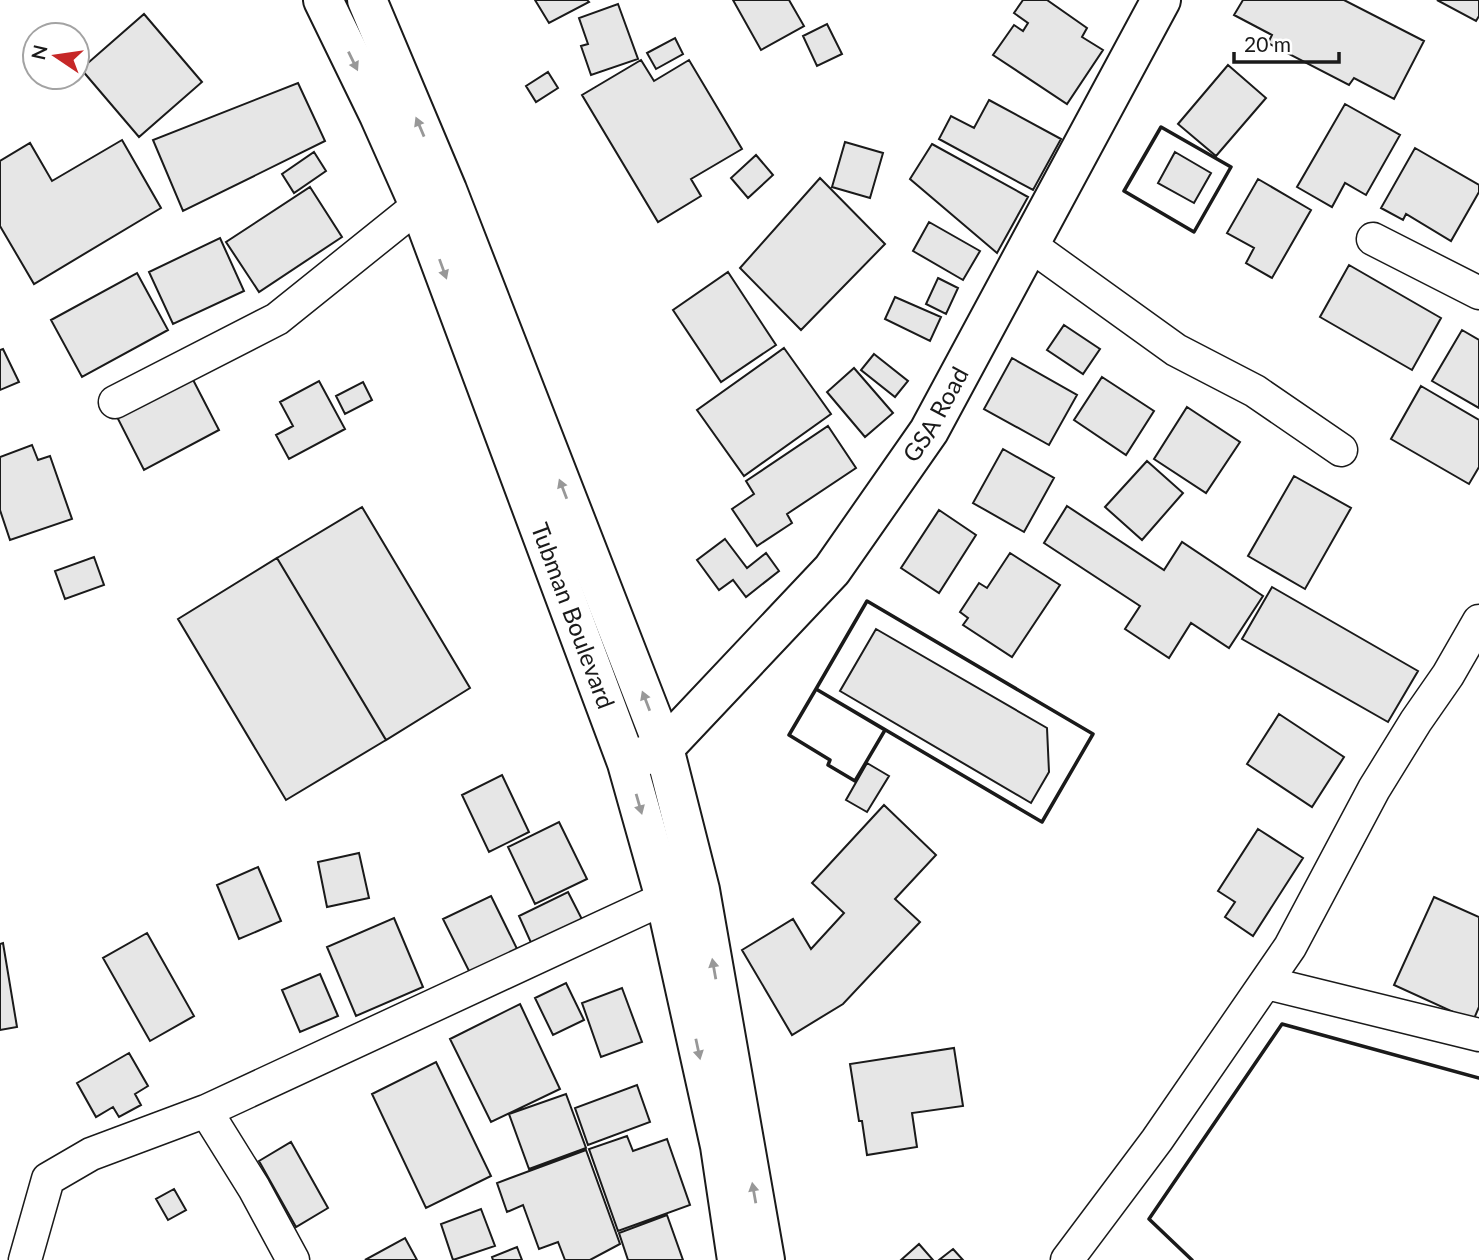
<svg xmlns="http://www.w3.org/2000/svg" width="1479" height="1260" font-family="Lato,sans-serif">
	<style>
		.building { fill: #e6e6e6; stroke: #1a1a1a; stroke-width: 2 }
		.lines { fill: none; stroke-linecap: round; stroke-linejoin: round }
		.minor-casing { stroke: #1a1a1a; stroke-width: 35 }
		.tertiary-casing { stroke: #1a1a1a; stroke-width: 42 }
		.trunk-casing { stroke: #1a1a1a; stroke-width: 42 }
		.minor { stroke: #fff; stroke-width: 32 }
		.tertiary { stroke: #fff; stroke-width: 38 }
		.trunk { stroke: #fff; stroke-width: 38 }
		.wall { stroke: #1a1a1a; stroke-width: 3.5 }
		.oneway { fill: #989898 }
		.labels { text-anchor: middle; stroke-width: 5; stroke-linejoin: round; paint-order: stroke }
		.street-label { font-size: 24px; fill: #1a1a1a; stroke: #fff }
	</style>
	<rect width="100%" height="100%" fill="#fff"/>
	<path class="building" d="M535,0H587L589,2L549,23Z
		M733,0H789L804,26L761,50Z
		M1023,0H1047L1087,28L1082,37L1103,50L1067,104L993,55L1014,25L1023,31L1028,23L1014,13Z
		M1243,0H1344L1424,41L1394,99L1354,78L1349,85L1268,43L1272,35L1234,15Z
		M1437,0H1479V16L1476,21Z
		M618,4L638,59L591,75L581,46L588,44L579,18Z
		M144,14L202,82L139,137L81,69Z
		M827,24L842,54L817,66L803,36Z
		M675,38L683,54L656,69L647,53Z
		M641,60L654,81L689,60L742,149L691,179L701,196L658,222L582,95Z
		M1228,65L1266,98L1216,156L1178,124Z
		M548,72L558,88L536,102L526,86Z
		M298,83L325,141L183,211L153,140Z
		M989,100L1061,139L1033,190L939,139L951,116L974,128Z
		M1345,104L1400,135L1366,195L1345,183L1332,207L1297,187Z
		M122,140L161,208L34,284L0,226V161L30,143L52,181Z
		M845,142L883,153L870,198L832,187Z
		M932,144L1028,197L997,253L910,179Z
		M1415,148L1479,185V192L1451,241L1406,214L1403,220L1381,208Z
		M314,152L326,171L294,193L282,174Z
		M1175,152L1211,173L1194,203L1158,183Z
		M756,155L773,175L748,198L731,178Z
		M820,178L885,244L801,330L740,268Z
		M1258,179L1311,210L1272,278L1246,263L1254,248L1227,233Z
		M310,187L342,237L259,292L226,242Z
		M929,222L980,251L963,280L913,251Z
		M220,238L244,291L173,324L149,272Z
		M1349,265L1441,318L1412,370L1320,317Z
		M728,272L776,345L721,382L673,310Z
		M137,273L168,330L82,377L51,320Z
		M938,278L958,288L946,314L926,304Z
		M895,297L941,317L930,341L885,319Z
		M1064,325L1100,349L1083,374L1047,350Z
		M1462,330L1479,340V408L1432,381Z
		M784,348L831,414L744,476L697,410Z
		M3,349L19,382L0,390V350Z
		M874,354L908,381L895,397L861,370Z
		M1012,358L1077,395L1049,445L984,409Z
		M854,368L893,413L865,437L827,392Z
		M189,372L219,430L144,470L114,411Z
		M1102,377L1154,411L1126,455L1074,420Z
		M319,381L345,429L289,459L276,435L293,426L280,402Z
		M363,382L372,400L345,414L336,396Z
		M1421,386L1479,420V467L1469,484L1391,439Z
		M1187,407L1240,442L1206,493L1154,459Z
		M828,426L856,468L787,514L792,523L757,546L732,509L754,494L746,481Z
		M32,445L38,460L50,456L72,519L10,540L0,510V457Z
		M1003,449L1054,478L1024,532L973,503Z
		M1147,461L1183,493L1142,540L1105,507Z
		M1294,476L1351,508L1305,589L1248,556Z
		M1067,506L1164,570L1182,542L1263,596L1229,648L1191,623L1169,658L1125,629L1140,606L1044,543Z
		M362,507L470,688L386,740L277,558Z
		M939,510L976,535L939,593L901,568Z
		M725,539L747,568L766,553L779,571L746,597L733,580L719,590L697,560Z
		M1010,553L1060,585L1012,657L963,625L968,618L960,612L979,583L987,588Z
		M94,557L104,585L65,599L55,571Z
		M277,558L386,740L286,800L178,619Z
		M1272,587L1418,671L1388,722L1242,639Z
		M876,629L1047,728L1049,772L1031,803L840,691Z
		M1279,714L1344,757L1312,807L1247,764Z
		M867,763L889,776L867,812L846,800Z
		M502,775L529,832L489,852L462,795Z
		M884,805L936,855L895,899L920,922L843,1004L792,1035L742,950L793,919L811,949L844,913L812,883Z
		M559,822L587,879L535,904L508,847Z
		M1258,829L1303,858L1253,936L1225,917L1235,902L1218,891Z
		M359,853L369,898L327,907L318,862Z
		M258,867L281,921L239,939L217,885Z
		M568,892L588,931L537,956L519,916Z
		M491,896L521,957L474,981L443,919Z
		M1434,897L1479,917V1007L1473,1021L1394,985Z
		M394,918L423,987L356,1016L327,947Z
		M147,933L194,1016L150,1041L103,958Z
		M3,943L17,1027L0,1030V944Z
		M320,974L338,1016L300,1032L282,990Z
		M566,983L584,1020L553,1035L535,998Z
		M622,988L642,1042L601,1057L582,1003Z
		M520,1004L560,1089L491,1122L450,1039Z
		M954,1048L963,1106L912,1113L917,1147L867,1155L862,1121H859L850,1064Z
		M129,1053L148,1086L135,1094L141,1105L119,1117L113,1107L96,1117L77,1083Z
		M436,1062L491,1176L426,1208L372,1094Z
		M637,1085L650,1122L588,1145L575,1108Z
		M566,1094L586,1148L529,1169L509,1114Z
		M627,1136L633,1151L667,1139L690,1205L618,1231L589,1149Z
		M291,1142L328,1208L296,1227L259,1161Z
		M586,1150L620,1244L590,1260H565L558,1242L539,1249L523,1205L507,1212L497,1183Z
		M174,1189L186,1210L168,1220L156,1199Z
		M481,1209L495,1246L453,1260L441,1224Z
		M667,1215L683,1260H628L619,1233Z
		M405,1238L417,1260H365Z
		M919,1244L933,1260H901Z
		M517,1247L522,1260H493L492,1257Z
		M953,1249L963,1260H939Z"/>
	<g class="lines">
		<g class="minor-casing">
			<path id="minor" d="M1373,239L1479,293
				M1030,245L1176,350L1255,391L1341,450
				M115,402L277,319L419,205
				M1267,983L1479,1035
				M206,1111L254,1188L293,1260
				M25,1260L48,1179L91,1154L206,1111L665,898
				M1067,1260L1157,1140L1290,947L1374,789L1416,721L1448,675L1479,621"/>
		</g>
		<g class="tertiary-casing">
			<g id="tertiary">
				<path id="s1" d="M636,759L664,748L832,570L929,431L1161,0"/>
			</g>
		</g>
		<g class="trunk-casing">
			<g id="trunk">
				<path id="s2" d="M323,0L379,115L419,205L627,763L665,898L720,1146L737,1260"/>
				<path d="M367,0L447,190L664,748L700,890L765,1260"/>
			</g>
		</g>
		<use href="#minor" class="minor"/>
		<use href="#tertiary" class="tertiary"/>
		<use href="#trunk" class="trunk"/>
		<path class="wall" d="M1161,127L1231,167L1194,232L1124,191Z
			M867,601L1093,734L1042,822L816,689Z
			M816,689L885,730L855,781L828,765L830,760L789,735Z
			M1192,1260L1149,1219L1282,1024L1479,1078"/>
	</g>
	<defs><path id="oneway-solid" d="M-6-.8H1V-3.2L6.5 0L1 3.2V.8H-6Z" transform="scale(1.75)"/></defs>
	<g class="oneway">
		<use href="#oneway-solid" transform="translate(353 61) rotate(64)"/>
		<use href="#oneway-solid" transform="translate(420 127) rotate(-113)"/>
		<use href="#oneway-solid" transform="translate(443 269) rotate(70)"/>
		<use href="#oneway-solid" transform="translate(563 489) rotate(-111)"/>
		<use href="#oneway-solid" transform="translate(646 701) rotate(-111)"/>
		<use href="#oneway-solid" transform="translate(639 804) rotate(74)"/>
		<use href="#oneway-solid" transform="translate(714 969) rotate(-100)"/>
		<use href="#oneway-solid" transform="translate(698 1049) rotate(78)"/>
		<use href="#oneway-solid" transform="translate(754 1193) rotate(-100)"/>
	</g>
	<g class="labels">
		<g class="street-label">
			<text dy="8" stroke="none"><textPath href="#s1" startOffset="462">GSA Road</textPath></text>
			<text dy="8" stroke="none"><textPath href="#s2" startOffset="665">Tubman Boulevard</textPath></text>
		</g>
	</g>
	<g transform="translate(56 56) rotate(283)"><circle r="33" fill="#ffffff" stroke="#a3a3a3" stroke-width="2"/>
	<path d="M0-5L12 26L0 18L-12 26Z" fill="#c62828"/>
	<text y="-10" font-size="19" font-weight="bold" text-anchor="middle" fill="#1a1a1a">N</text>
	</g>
	<path d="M1234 52v10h105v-10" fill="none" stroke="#1a1a1a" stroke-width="3.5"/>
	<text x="1244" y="52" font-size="21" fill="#1a1a1a" stroke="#ffffff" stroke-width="5" paint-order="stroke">20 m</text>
</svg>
